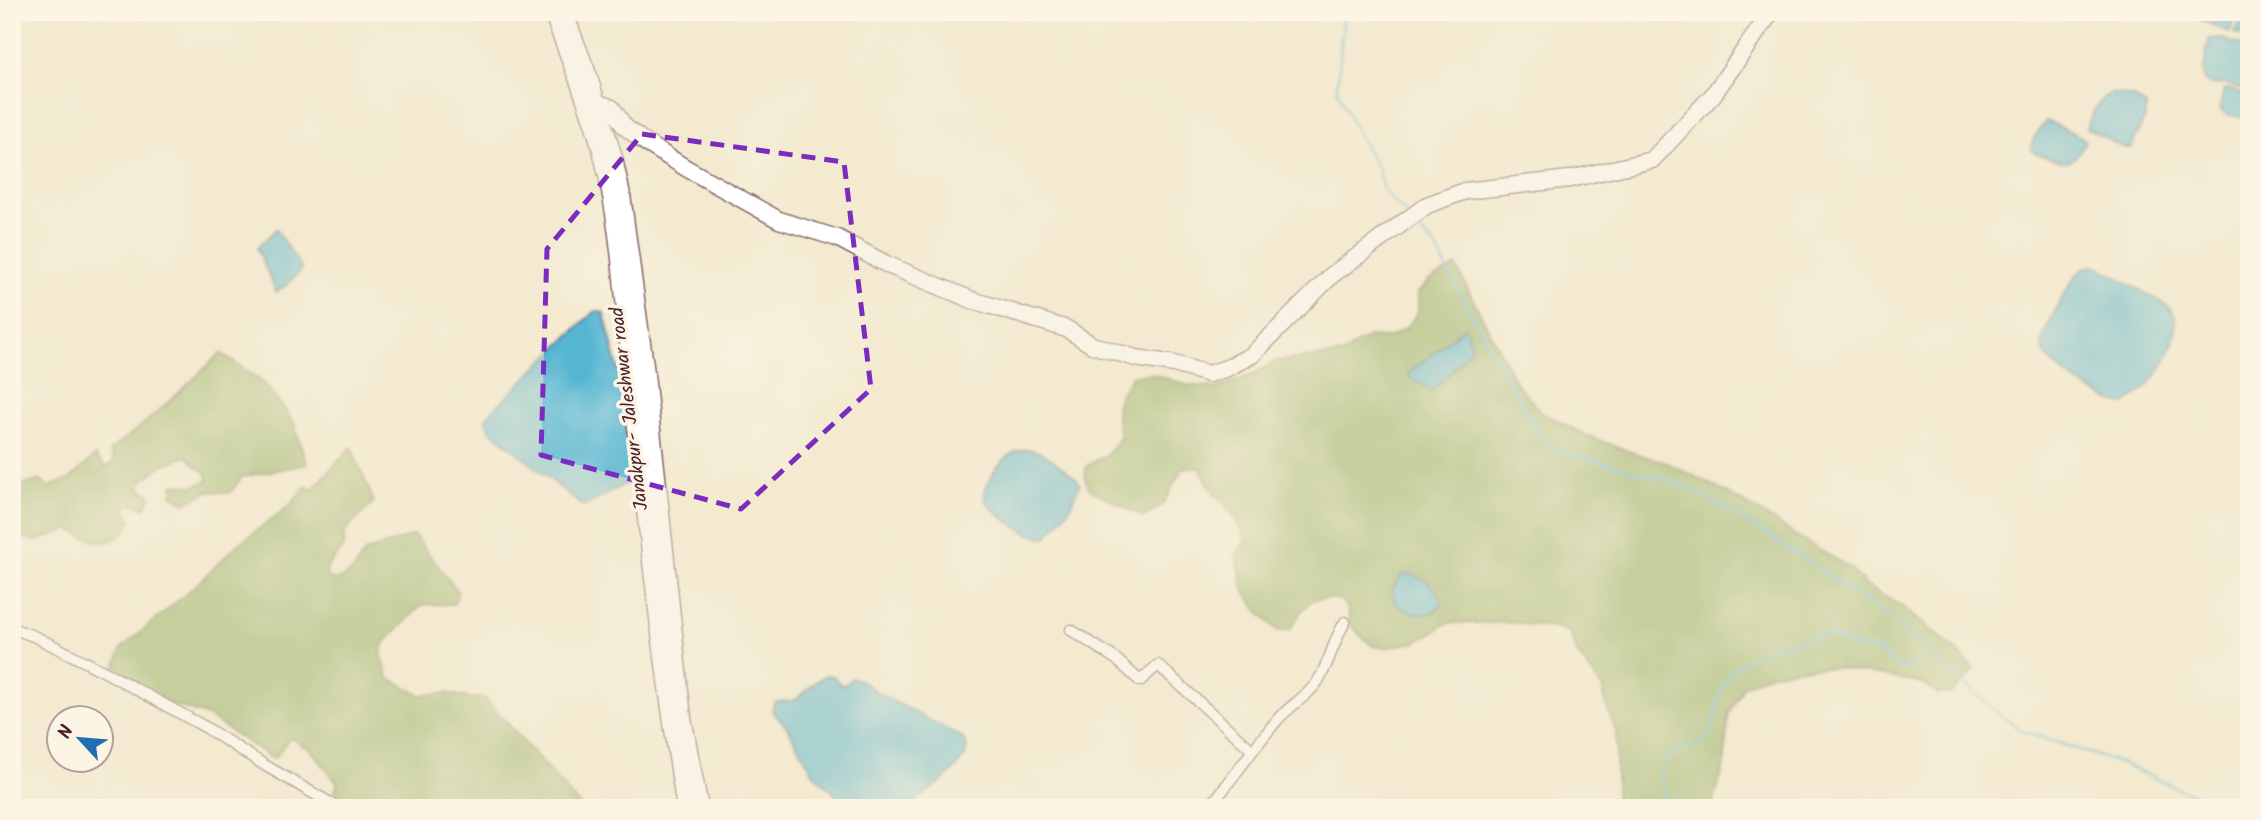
<svg xmlns="http://www.w3.org/2000/svg" width="2261" height="820" font-family="Kalam,sans-serif">
	<style>
		.forest { fill: #90ae61; stroke: #6d6646; stroke-width: 2 }
		.water { fill: #54b5d3; stroke: #4f6a7f; stroke-width: 2 }
		.lines { fill: none; stroke-linecap: round; stroke-linejoin: round }
		.stream { stroke: #54b5d3; stroke-width: 2.5 }
		.minor-casing { stroke: #856665; stroke-width: 13 }
		.primary-casing { stroke: #856665; stroke-width: 19 }
		.trunk-casing { stroke: #856665; stroke-width: 19 }
		.minor { stroke: #fff; stroke-width: 10 }
		.primary { stroke: #fff; stroke-width: 16 }
		.trunk { stroke: #fff; stroke-width: 16 }
		.marked { fill: none; stroke: #7b2cbf; stroke-width: 5; stroke-dasharray: 14 9; stroke-linejoin: round }
		.labels { text-anchor: middle; stroke-width: 7; stroke-linejoin: round; paint-order: stroke }
		.street-label { font-size: 19px; fill: #4a1f2b; stroke: #fcf5e5 }
	</style>
	<rect width="100%" height="100%" fill="#fcf5e5"/>
	<filter id="ink" filterUnits="userSpaceOnUse"><feTurbulence type="fractalNoise" baseFrequency=".0143" numOctaves="2"/><feDisplacementMap in="SourceGraphic" scale="14" xChannelSelector="R" yChannelSelector="G"/><feConvolveMatrix kernelMatrix="1 2 1 2 8 2 1 2 1" color-interpolation-filters="sRGB"/></filter>
	<filter id="wash" filterUnits="userSpaceOnUse"><feTurbulence type="fractalNoise" baseFrequency=".00686" numOctaves="4" result="noise"/><feDisplacementMap in="SourceGraphic" scale="28" xChannelSelector="R" yChannelSelector="G"/><feGaussianBlur stdDeviation="1.57" result="paint"/><feColorMatrix in="noise" values="0 0 0 0 0 0 0 0 0 0 0 0 0 0 0 0 0 1.4 0 .05"/><feComposite in="paint" operator="in"/></filter>
	<g filter="url(#wash)">
		<rect width="100%" height="100%" fill="#f3ead0"/>
		<path class="forest" d="M1456,266L1516,383L1542,413L1586,435L1625,450L1667,463L1712,485L1767,516L1801,539L1849,567L1865,585L1901,606L1957,651L1975,670L1951,694H1938L1926,685L1905,680L1838,668H1803L1768,674L1744,686L1729,713L1724,766L1712,808H1610L1616,795V731L1606,705L1602,687L1578,655L1569,632L1554,628L1516,623H1448L1416,642L1384,648L1373,646L1362,637L1350,624L1347,607L1341,600L1327,598L1312,600L1300,613L1290,630L1278,631L1258,611L1245,592L1236,555L1246,539C1239,520 1227,508 1214,492C1208,485 1204,475 1200,467L1183,468L1163,504L1144,517L1091,490L1085,480L1086,466L1106,455L1120,437C1114,402 1113,404 1133,375L1154,374L1186,385L1216,388L1252,375L1276,361L1344,354L1353,346L1369,337L1388,338L1406,328L1418,312V293L1428,281Z
			M221,353L264,383L293,421L307,464L242,477L230,493L208,491L185,503L172,495L174,484L193,486L208,481L206,472L196,466L187,456L163,465L142,481L140,488L151,495L145,508L132,504L125,508L132,521C128,526 123,535 117,538C101,548 83,536 69,529L37,541L12,536V488L40,480L48,487L70,479L95,456L106,468L114,461L110,450C150,421 185,387 221,353Z
			M351,447L374,502L345,531L344,546L327,568L326,575L336,581L353,571L365,552L414,535L458,592L454,604L422,605L385,642L381,654L389,678L420,695L448,693L469,698H485L582,808H350L333,795L338,783L311,750L290,738L275,758L270,757L207,716L163,701L115,667L122,648L195,586L235,547L290,505L306,486L312,490Z"/>
		<path class="water" d="M2192,12H2238L2229,33L2203,21Z
			M2246,12H2249V38L2234,33Z
			M2219,38L2249,48V90L2225,84L2211,85L2204,81V67L2209,39Z
			M2228,89L2249,94V119L2226,114L2219,109L2224,90Z
			M2111,93L2133,97L2146,106V115L2131,148H2123L2087,128C2089,116 2100,99 2111,93Z
			M2046,121L2082,137L2085,141C2083,147 2077,157 2071,161C2064,164 2037,155 2031,150C2030,140 2040,130 2046,121Z
			M276,229L302,269L288,284L276,292L257,248Z
			M2098,266L2168,306L2176,317C2178,350 2154,387 2125,404C2105,403 2046,367 2042,346C2040,335 2072,277 2082,270C2087,266 2092,266 2098,266Z
			M596,311L604,313L619,373L633,459L631,474L628,482L584,507L490,430L486,423V417L585,320Z
			M1465,327L1472,347L1449,374L1431,391L1407,375Z
			M1025,449C1043,448 1062,468 1076,478L1080,484L1069,509L1047,537C1030,540 990,512 984,497C987,477 1004,452 1025,449Z
			M1402,574C1420,573 1436,586 1442,602C1432,621 1410,615 1396,604L1392,591Z
			M826,675L833,676L841,685L846,684L852,678L860,680L881,695L962,737L967,745L966,754L957,767L940,783L906,808H849L814,774L786,725L772,712L774,703C782,700 790,703 798,698C808,691 815,680 826,675Z"/>
		<g class="lines">
			<path class="stream" d="M1344,12L1337,89L1353,125L1378,169L1382,187L1388,196L1405,213
				M1412,224L1434,244L1511,387L1541,435L1552,446L1568,453L1673,482L1698,493L1739,516L1858,595L1896,623L1929,650L1982,700L2022,731L2125,765L2179,789L2202,797L2225,801L2249,799
				M1663,808C1669,790 1662,790 1661,775C1661,754 1683,745 1700,745L1712,730L1721,688L1729,674L1737,666L1763,651L1807,638L1830,636L1860,648L1878,650L1900,669L1906,668L1915,661"/>
		</g>
	</g>
	<g filter="url(#ink)">
		<g class="lines">
			<g class="minor-casing">
				<path id="minor" d="M12,628L36,637L105,672L205,727L266,766L339,808
					M1071,630L1116,659L1140,681L1158,665L1252,750
					M1209,808C1233,778 1254,747 1279,718C1291,705 1309,695 1318,681C1330,662 1333,641 1345,622"/>
			</g>
			<g class="primary-casing">
				<path id="primary" d="M588,104L596,102L612,108L625,127L646,143L686,168L779,220L837,238L888,265L972,300L1067,329L1092,345L1136,358L1174,364L1208,374L1227,368L1252,355L1332,275L1427,205L1465,191L1570,179L1652,160L1713,95L1771,12"/>
			</g>
			<g class="trunk-casing">
				<path id="trunk" d="M552,12C566,50 582,88 594,126C621,210 624,311 633,398C647,535 663,672 685,808
					M564,12L588,74L613,154L622,195L645,365L683,718L700,808"/>
			</g>
			<use href="#minor" class="minor"/>
			<use href="#primary" class="primary"/>
			<use href="#trunk" class="trunk"/>
		</g>
	</g>
	<path d="M0 0H2261V820H0ZM642,134L844,162L871,389L741,509L541,455L547,249Z" fill="#f3ead0" fill-opacity=".55" fill-rule="evenodd"/>
	<path class="marked" d="M642,134L844,162L871,389L741,509L541,455L547,249Z"/>
	<g class="labels">
		<g class="street-label">
			<text transform="translate(628 409) rotate(-97)" y="7">Janakpur- Jaleshwar road</text>
		</g>
	</g>
	<rect width="2261" height="820" fill="none" stroke="#fcf5e5" stroke-width="42"/>
	<g transform="translate(80 739) rotate(296)"><circle r="33" fill="#fcf5e5" stroke="#b59f9b" stroke-width="2"/>
	<path d="M0-5L12 26L0 18L-12 26Z" fill="#1f6fb2"/>
	<text y="-10" font-size="19" font-weight="bold" text-anchor="middle" fill="#4a1f2b">N</text>
	</g>
</svg>
